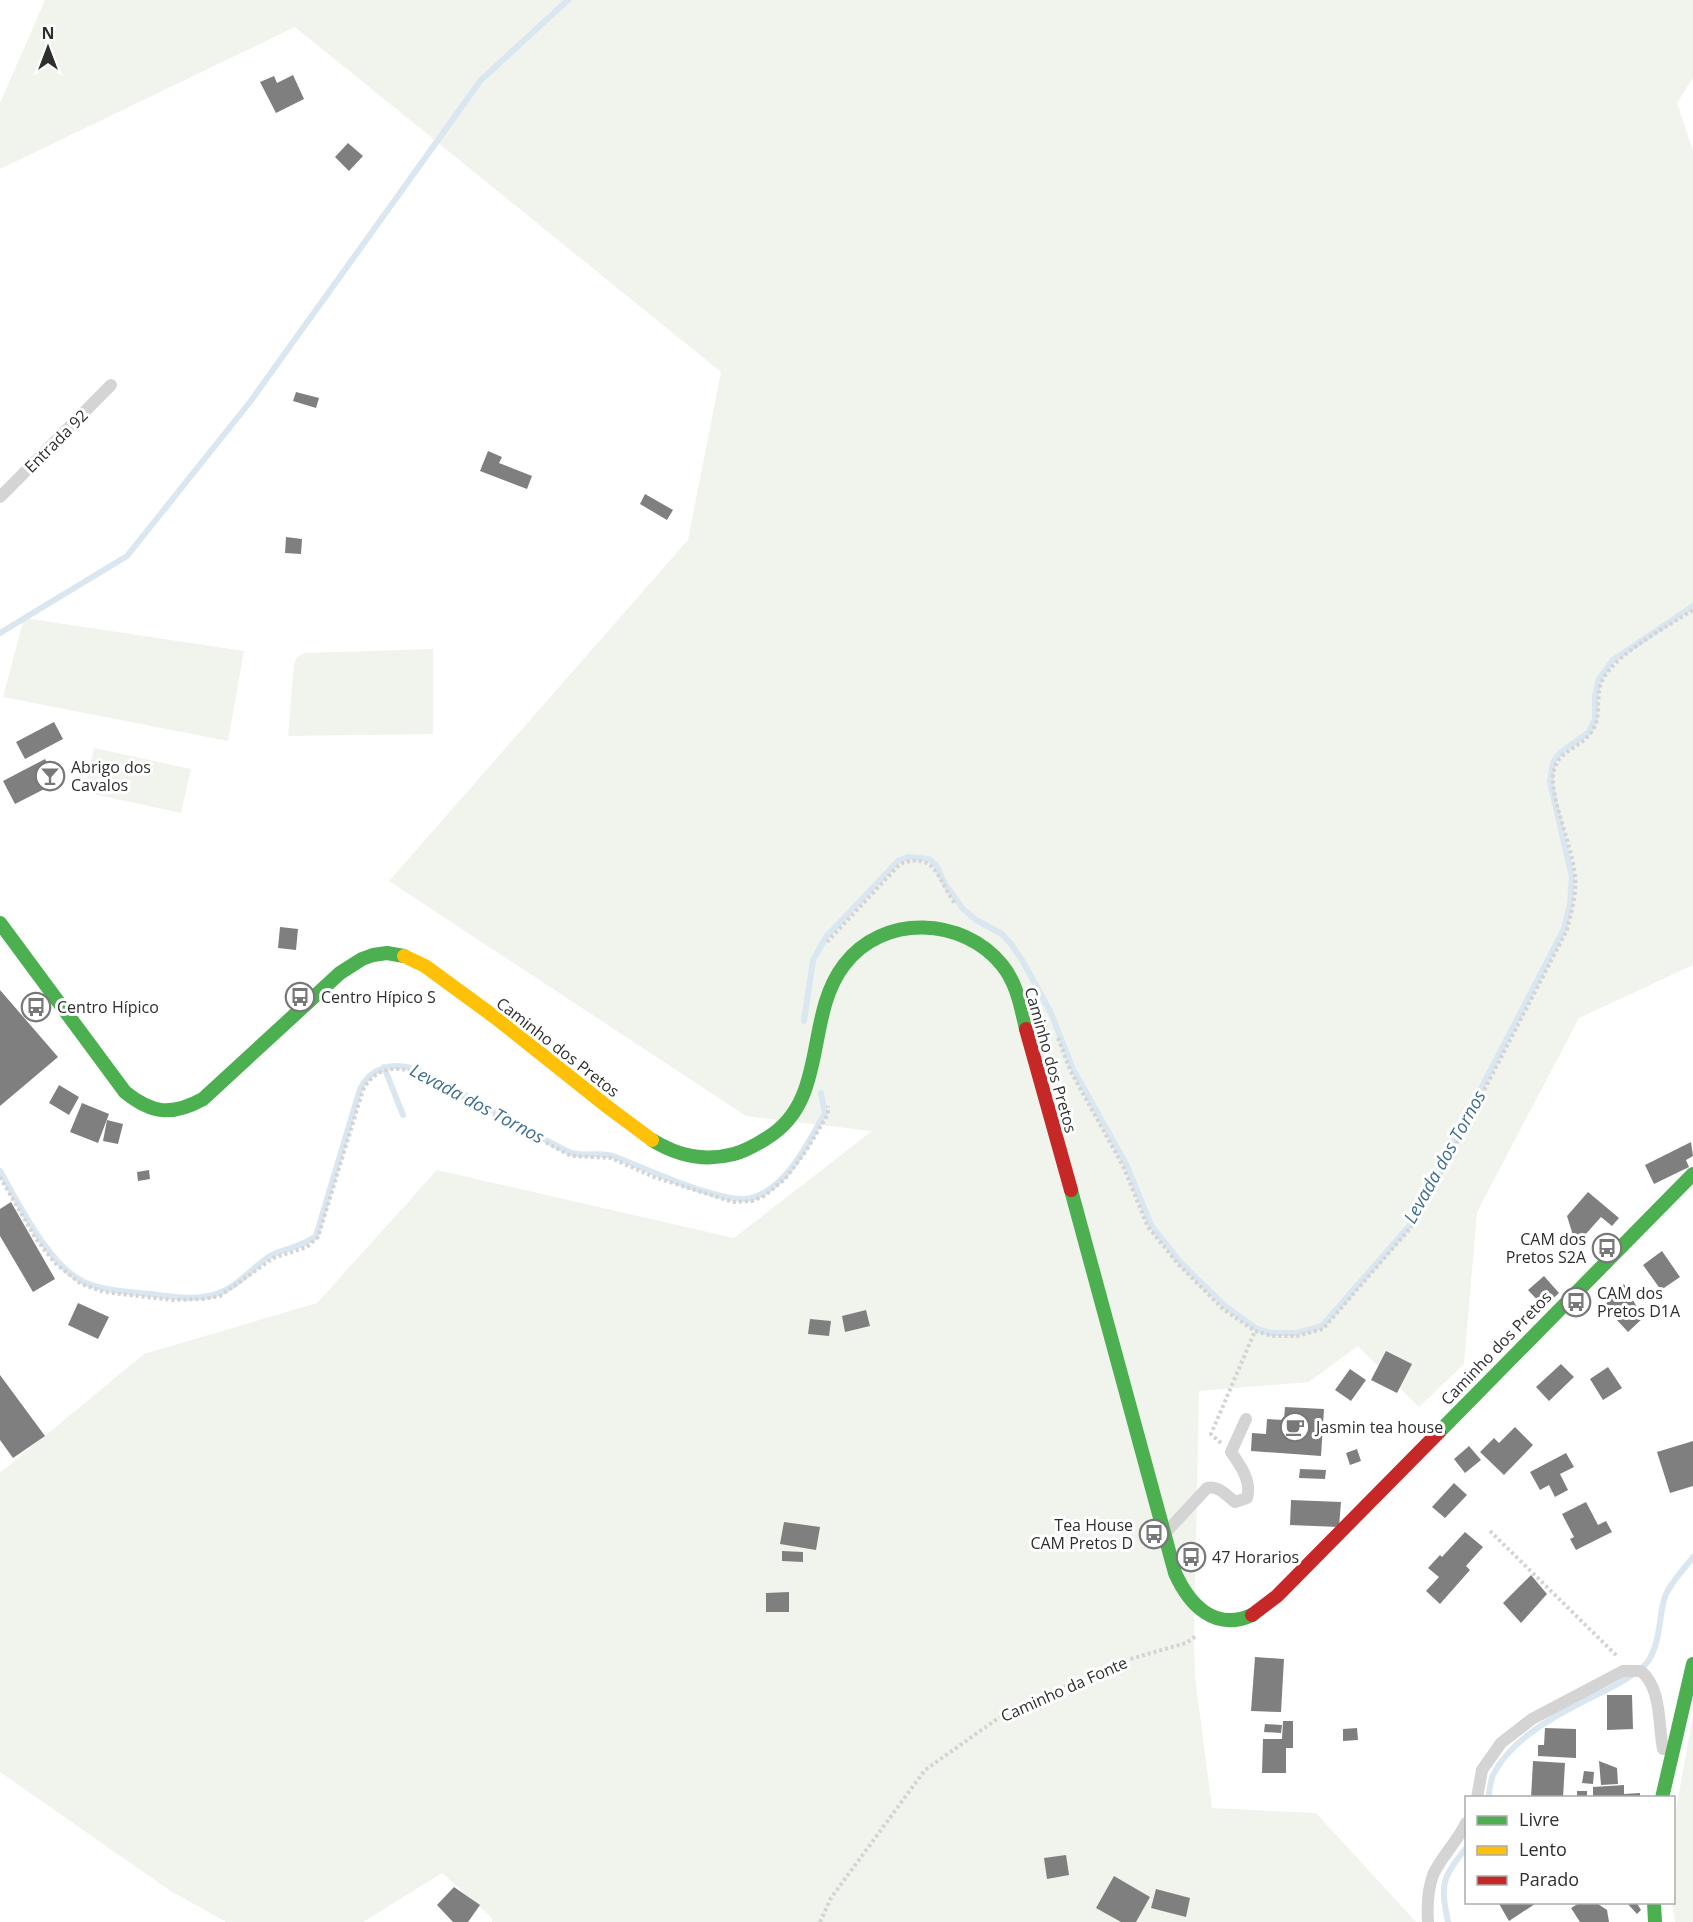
<svg xmlns="http://www.w3.org/2000/svg" width="1693" height="1922" font-family="'Open Sans',sans-serif">
	<style>
		.green { fill: #f0f4ec }
		.lines { fill: none; stroke-linecap: round; stroke-linejoin: round }
		.stream { stroke: #dae7f0; stroke-width: 6 }
		.building { fill: #7f7f7f }
		.path { stroke: #d4d4d4; stroke-width: 4; stroke-dasharray: 3 3; stroke-linecap: butt }
		.lane { stroke: #d4d4d4; stroke-width: 12 }
		.fast { stroke: #4caf50; stroke-width: 14 }
		.slow { stroke: #ffc107; stroke-width: 14 }
		.jam { stroke: #c62828; stroke-width: 14 }
		.labels { text-anchor: middle; stroke-width: 6; stroke-linejoin: round; paint-order: stroke }
		.street-label { font-size: 16px; fill: #2f2f2f; stroke: #fff }
		.poi-label { font-size: 16px; fill: #2f2f2f; stroke: #fff; text-anchor: start }
		.water-label { font-size: 18px; font-style: italic; fill: #406e8e; stroke: #fff }
	</style>
	<rect width="100%" height="100%" fill="#fff"/>
	<path class="green" d="M45,0H1693V78L1677,103L1693,151V965L1579,1018L1477,1212L1464,1364L1419,1407L1358,1346L1309,1382L1199,1391L1194,1638L1195,1676L1212,1808L1316,1813L1416,1922H492V1918L442,1873L363,1922H226L169,1890L0,1772V1473L144,1354L317,1303L437,1170L734,1238L872,1131L746,1116L389,881L688,540L721,372L295,27L0,169V103Z
		M24,618L244,651L228,741L3,697Z
		M433,649V734L288,736L294,665L297,657L305,653Z
		M94,748L191,769L181,813L84,792Z
		M1693,1714V1922H1675L1672,1903L1674,1902V1822Z"/>
	<g class="lines">
		<path class="stream" d="M0,633L127,556L250,402L481,80L568,0
			M804,1021L813,960L826,937L898,861L908,857L929,859L936,865L945,884L963,909L976,920L1002,934L1011,944L1022,960L1051,1013L1073,1069L1126,1164L1151,1225L1181,1263L1225,1306L1257,1329L1272,1333H1297L1322,1326L1417,1217L1432,1183L1564,929L1570,904L1572,877L1550,782L1553,762L1560,753L1589,732L1595,719V697L1599,679L1613,660L1693,606
			M384,1067L403,1115
			M0,1171C19,1204 49,1266 84,1282C104,1291 129,1292 151,1294C171,1297 199,1301 219,1293C238,1286 253,1267 270,1256C286,1247 299,1249 316,1236L360,1089C371,1067 393,1062 415,1069C468,1094 516,1126 569,1152C583,1158 599,1151 613,1156C643,1167 724,1206 752,1198C788,1187 808,1142 825,1113L821,1093
			M1488,1798C1490,1790 1490,1782 1493,1775C1512,1737 1560,1713 1596,1695C1611,1688 1640,1674 1649,1660C1662,1638 1658,1614 1666,1594C1673,1580 1684,1569 1693,1557
			M1448,1922C1440,1883 1442,1879 1466,1848"/>
	</g>
	<path class="building" d="M293,75L304,99L276,113L260,82L274,76L277,83Z
		M348,143L363,156L349,171L335,157Z
		M296,392L319,398L316,408L293,401Z
		M488,451L502,457L499,463L532,476L527,489L480,471Z
		M645,494L673,510L667,520L640,504Z
		M286,537L302,539L301,554L285,553Z
		M54,722L63,739L25,759L16,742Z
		M45,759L58,782L15,804L3,781Z
		M280,927L298,929L296,950L278,948Z
		M0,990L58,1057L0,1106Z
		M59,1085L79,1097L69,1115L49,1103Z
		M82,1103L109,1114L98,1143L70,1132Z
		M107,1120L123,1124L118,1144L103,1141Z
		M1691,1142L1693,1156L1686,1160L1689,1167L1654,1184L1645,1165Z
		M149,1170L150,1179L138,1181L137,1172Z
		M1588,1192L1619,1218L1612,1226L1601,1217L1576,1245L1567,1216Z
		M11,1202L55,1279L33,1292L0,1236V1209Z
		M1662,1251L1680,1277L1661,1290L1643,1265Z
		M1544,1276L1559,1293L1544,1307L1528,1290Z
		M1624,1284L1643,1318L1628,1332L1604,1306Z
		M78,1303L109,1317L98,1339L68,1325Z
		M866,1310L870,1326L845,1332L842,1316Z
		M810,1319L831,1321L829,1336L808,1334Z
		M1386,1351L1412,1364L1397,1393L1371,1380Z
		M1561,1364L1574,1377L1549,1401L1536,1387Z
		M1608,1367L1622,1388L1603,1400L1590,1379Z
		M1350,1369L1366,1380L1351,1401L1335,1390Z
		M0,1375L45,1436L13,1458L0,1440Z
		M1285,1407L1324,1409L1321,1456L1251,1451L1252,1433L1266,1434L1267,1419L1284,1420Z
		M1515,1427L1533,1445L1504,1475L1480,1452L1494,1438L1499,1443Z
		M1693,1441V1486L1670,1493L1657,1452Z
		M1469,1446L1481,1460L1465,1473L1454,1459Z
		M1357,1449L1361,1461L1350,1465L1346,1453Z
		M1566,1453L1574,1467L1560,1474L1568,1490L1555,1497L1549,1485L1540,1490L1530,1472Z
		M1300,1469L1326,1470L1325,1479L1299,1478Z
		M1454,1483L1467,1495L1445,1518L1432,1507Z
		M1291,1500L1341,1502L1339,1527L1290,1525Z
		M1586,1502L1598,1525L1606,1521L1612,1532L1576,1550L1570,1539L1574,1537L1562,1514Z
		M784,1522L820,1527L816,1550L780,1544Z
		M1465,1532L1483,1547L1466,1566L1470,1570L1440,1604L1426,1591L1439,1577L1428,1568L1440,1555L1442,1557Z
		M782,1551L803,1552V1562L782,1561Z
		M1531,1575L1547,1594L1521,1623L1503,1603Z
		M789,1592V1612H766V1593Z
		M1255,1657L1284,1659L1281,1712L1251,1711Z
		M1607,1695H1632L1633,1729L1607,1730Z
		M1283,1721H1293V1748H1286V1773H1262L1263,1739H1282Z
		M1265,1724L1282,1725L1281,1733L1264,1732Z
		M1357,1728L1358,1740L1343,1741V1729Z
		M1545,1728L1576,1729V1758L1538,1756V1745H1544Z
		M1533,1761L1565,1763L1563,1798H1531Z
		M1599,1761L1617,1768L1618,1784L1601,1785Z
		M1584,1771L1594,1772L1593,1784L1582,1783Z
		M1624,1785V1794L1640,1793V1798H1593V1787Z
		M1577,1791H1587V1798H1577Z
		M1066,1855L1069,1875L1047,1879L1044,1858Z
		M1114,1876L1150,1897L1136,1922H1121L1096,1908Z
		M454,1887L480,1905L468,1922H453L437,1905Z
		M1156,1889L1190,1898L1186,1917L1151,1908Z
		M1498,1902H1538L1509,1921Z
		M1581,1902H1595L1607,1910L1609,1922H1580L1571,1908Z
		M1626,1902H1636L1641,1910L1637,1914Z"/>
	<g class="lines">
		<path class="path" d="M827,942L900,864C937,850 938,882 956,905
			M1058,1038L1070,1070L1123,1166L1148,1227L1179,1265L1223,1309L1255,1331L1272,1336H1297L1323,1329L1419,1218L1435,1185L1567,930C1571,913 1577,894 1575,876C1572,845 1556,814 1553,783C1551,749 1579,752 1592,731C1603,715 1594,695 1603,679C1617,653 1668,626 1693,610
			M0,1177L36,1239L55,1263L81,1284L104,1292L172,1300L204,1299L220,1296L273,1258L307,1247L318,1237L363,1090C374,1069 393,1065 415,1072L571,1156L611,1158L654,1177L733,1202L752,1201L764,1196L785,1179L806,1151L828,1114V1106
			M1221,1443L1211,1434L1255,1331
			M1490,1531L1617,1656
			M820,1922L831,1898L925,1770L1000,1717L1113,1664L1186,1643L1196,1636"/>
		<path class="lane" d="M0,497L111,385
			M1168,1530L1207,1488C1218,1485 1226,1495 1235,1502L1247,1498C1252,1481 1240,1465 1231,1452L1246,1419
			M1477,1798L1482,1770L1501,1743L1532,1719L1623,1671H1641C1662,1689 1658,1724 1663,1749
			M1428,1922C1427,1907 1428,1889 1433,1875C1440,1858 1458,1841 1466,1823"/>
		<path class="fast" d="M0,923L125,1092C152,1114 172,1116 203,1099L340,973L362,959L373,955L387,953L404,956
			M652,1140C678,1156 704,1162 734,1154C746,1151 756,1145 767,1138C829,1101 804,1017 844,965C883,913 963,917 1002,965C1017,983 1021,1008 1026,1029
			M1071,1190L1175,1573C1189,1604 1214,1632 1252,1615
			M1439,1432L1693,1174
			M1662,1798L1693,1664
			M1654,1902L1655,1922"/>
		<path class="slow" d="M404,956L425,966L496,1018L609,1108L652,1140"/>
		<path class="jam" d="M1026,1029L1071,1190
			M1252,1615L1277,1596L1439,1432"/>
	</g>
	<defs>
		<g id="bar-ring" transform="scale(1.5)"><circle r="9.5" fill="#fff" stroke="#787878" stroke-width="1.5"/><path d="M-6-5H6L.8 .8V4.5H3.5V6h-7V4.5H-.8V.8Z" fill="#787878"/></g>
		<g id="bus-ring" transform="scale(1.5)"><circle r="9.5" fill="#fff" stroke="#787878" stroke-width="1.5"/><path d="M-5-6H5V4H4V6H2V4H-2V6H-4V4H-5ZM-3.5-4V0h7V-4ZM-3.5 1.2v1.5H-2V1.2ZM2 1.2v1.5H3.5V1.2Z" fill="#787878"/></g>
		<g id="cafe-ring" transform="scale(1.5)"><circle r="9.5" fill="#fff" stroke="#787878" stroke-width="1.5"/><path d="M-5.5-4.5H6V0H3Q3 3.5 0 3.5H-2.5Q-5.5 3.5-5.5 0ZM3-3.2v2h1.7v-2ZM-6 4.5H4V6H-6Z" fill="#787878"/></g>
	</defs>
	<g fill-rule="evenodd">
		<use href="#bar-ring" x="50" y="776"/>
		<use href="#bus-ring" x="300" y="997"/>
		<use href="#bus-ring" x="36" y="1007"/>
		<use href="#bus-ring" x="1607" y="1248"/>
		<use href="#bus-ring" x="1576" y="1302"/>
		<use href="#cafe-ring" x="1295" y="1427"/>
		<use href="#bus-ring" x="1154" y="1534"/>
		<use href="#bus-ring" x="1191" y="1557"/>
	</g>
	<g class="labels">
		<g class="street-label">
			<text transform="translate(56 441) rotate(-45)" y="6">Entrada 92</text>
			<text transform="translate(558 1047) rotate(38)" y="6">Caminho dos Pretos</text>
			<text transform="translate(1051 1060) rotate(74)" y="6">Caminho dos Pretos</text>
			<text transform="translate(1496 1348) rotate(-46)" y="6">Caminho dos Pretos</text>
			<text transform="translate(1064 1689) rotate(-24)" y="6">Caminho da Fonte</text>
		</g>
		<g class="poi-label">
			<text x="71" y="773">Abrigo dos<tspan x="71" dy="18">Cavalos</tspan></text>
			<text x="321" y="1003">Centro Hípico S</text>
			<text x="57" y="1013">Centro Hípico</text>
			<text x="1586" y="1245" text-anchor="end">CAM dos<tspan x="1586" dy="18">Pretos S2A</tspan></text>
			<text x="1597" y="1299">CAM dos<tspan x="1597" dy="18">Pretos D1A</tspan></text>
			<text x="1316" y="1433">Jasmin tea house</text>
			<text x="1133" y="1531" text-anchor="end">Tea House<tspan x="1133" dy="18">CAM Pretos D</tspan></text>
			<text x="1212" y="1563">47 Horarios</text>
		</g>
		<g class="water-label">
			<text transform="translate(477 1104) rotate(28)" y="6">Levada dos Tornos</text>
			<text transform="translate(1445 1157) rotate(-61)" y="6">Levada dos Tornos</text>
		</g>
	</g>
	<rect x="1465" y="1796" width="210" height="108" fill="#ffffff" stroke="#acacac" stroke-width="1.5"/>
	<rect x="1477" y="1816" width="30" height="9" fill="#4caf50" stroke="#acacac" stroke-width="1.5"/>
	<text x="1519" y="1826" font-size="18" fill="#2f2f2f">Livre</text>
	<rect x="1477" y="1846" width="30" height="9" fill="#ffc107" stroke="#acacac" stroke-width="1.5"/>
	<text x="1519" y="1856" font-size="18" fill="#2f2f2f">Lento</text>
	<rect x="1477" y="1876" width="30" height="9" fill="#c62828" stroke="#acacac" stroke-width="1.5"/>
	<text x="1519" y="1886" font-size="18" fill="#2f2f2f">Parado</text>
	<g transform="translate(48 48)" stroke="#ffffff" stroke-width="4.5" paint-order="stroke">
	<path d="M0-4.5L10 22L0 15L-10 22Z" fill="#2f2f2f"/>
	<text y="-9" font-size="16" font-weight="bold" text-anchor="middle" fill="#2f2f2f">N</text>
	</g>
</svg>
